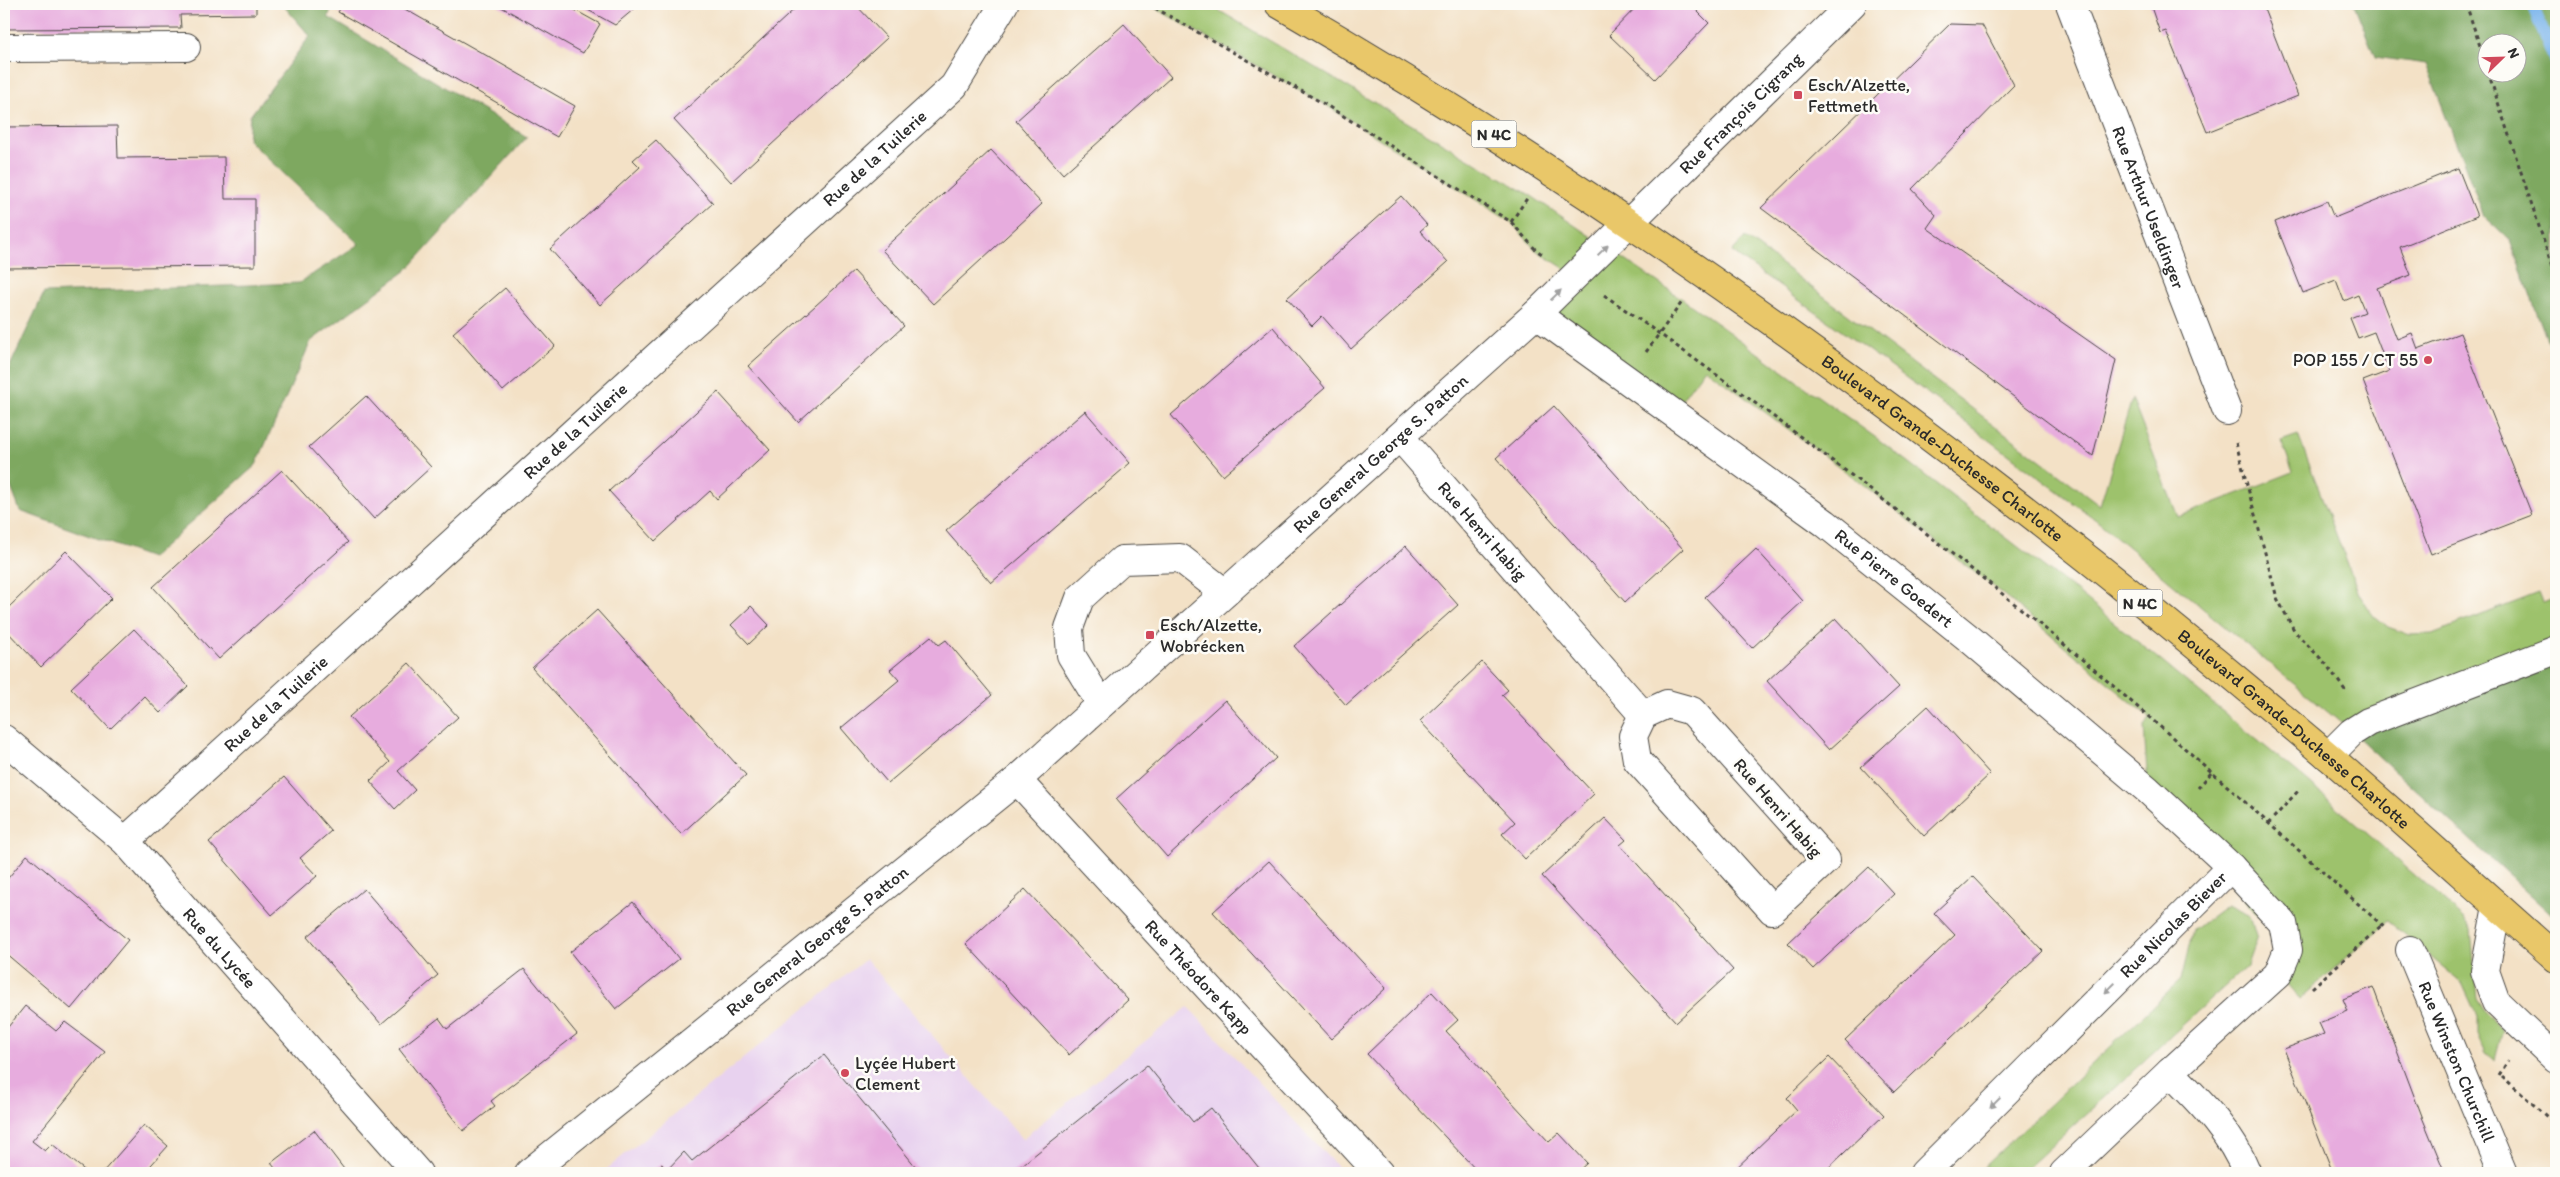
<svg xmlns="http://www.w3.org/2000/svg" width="2560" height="1177" font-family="Itim,sans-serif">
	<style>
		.built { fill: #e8d2ef }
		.green { fill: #9dc26c; stroke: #64764c }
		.forest { fill: #7ea860; stroke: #546a46; fill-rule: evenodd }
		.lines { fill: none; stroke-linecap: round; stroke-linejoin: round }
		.stream { stroke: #7bb5ec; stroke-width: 12 }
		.building { fill: #e7acde }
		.minor-casing { stroke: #494642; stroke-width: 30 }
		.major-casing { stroke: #494642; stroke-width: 30 }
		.path { stroke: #494642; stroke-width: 3; stroke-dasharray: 4 4; stroke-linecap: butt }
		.minor { stroke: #fff; stroke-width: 28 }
		.major { stroke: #e9c769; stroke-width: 28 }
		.oneway { fill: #a0a0a0 }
		.poi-dot { fill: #d1495b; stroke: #fdfcf7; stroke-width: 2 }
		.labels { text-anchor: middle; stroke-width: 5; stroke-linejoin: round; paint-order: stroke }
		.shield { fill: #fdfcf7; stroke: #6a6a68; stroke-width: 1 }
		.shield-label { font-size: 16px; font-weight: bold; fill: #2b2b2b }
		.poi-label { font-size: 18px; fill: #2b2b2b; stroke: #fdfcf7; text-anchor: start }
		.street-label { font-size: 18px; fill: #2b2b2b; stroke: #fdfcf7 }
	</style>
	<rect width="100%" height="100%" fill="#fdfcf7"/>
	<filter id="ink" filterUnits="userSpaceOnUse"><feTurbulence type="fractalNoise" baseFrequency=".02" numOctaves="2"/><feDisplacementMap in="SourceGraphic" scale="10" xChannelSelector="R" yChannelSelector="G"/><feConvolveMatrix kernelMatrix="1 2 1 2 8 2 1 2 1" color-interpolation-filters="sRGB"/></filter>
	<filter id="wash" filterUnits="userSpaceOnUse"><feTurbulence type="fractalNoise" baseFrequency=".0096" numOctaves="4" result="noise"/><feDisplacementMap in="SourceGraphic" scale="20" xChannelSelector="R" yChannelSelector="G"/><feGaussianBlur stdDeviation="1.12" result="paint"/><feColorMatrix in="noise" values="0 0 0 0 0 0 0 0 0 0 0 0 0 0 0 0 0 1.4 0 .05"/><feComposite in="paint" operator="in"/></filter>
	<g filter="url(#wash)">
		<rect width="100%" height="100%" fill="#f3e1c6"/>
		<path class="built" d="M866,959L1022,1139L1188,1007L1343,1173H602Z"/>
		<path class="green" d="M1148,4H1208L1530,195L1684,300L1879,440L2077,592L2306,780L2465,919L2471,929L2477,999L2488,1016L2503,1029L2495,1060L2485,1053L2477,1034V1016L2462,983L2388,921L2300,999L2278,974L2288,950L2148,790L2144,726L2150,718L2005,596L1856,479L1705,368L1673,412L1537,314L1576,276L1536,250L1511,222L1326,105Z
			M1745,237L2100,505L2132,399L2178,517L2293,472L2281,441L2298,435L2359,594L2371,613L2388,627L2410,635L2432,634L2539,593L2543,603L2556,598V650L2352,732L2096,520L1919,387L1732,252Z
			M2227,905L2250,916L2257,940L2248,965L2022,1173H1977L2181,980L2193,930Z"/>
		<path class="forest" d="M282,4H334L328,17L527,137L407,270L311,341L256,465L151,558L20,511L4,469V379L44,293L299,283L359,244L248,140L250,116L310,36Z
			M2354,4H2556V364L2510,240L2484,216L2426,64L2375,57ZM2488,42H2518V72H2488Z
			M2556,650V918L2352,732Z"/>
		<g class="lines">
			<path class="stream" d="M2532,4L2556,64"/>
		</g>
		<g id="blocks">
			<path class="building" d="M4,4H256V14L180,15L181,28L4,29Z
				M343,4H396L575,106L557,137L338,12Z
				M496,4H564L600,24L583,53Z
				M577,4H640L615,25Z
				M800,4H855L887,38L731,182L674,120Z
				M1639,4H1690L1709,23L1655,79L1609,35Z
				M2150,4H2262L2298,96L2207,132L2166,31L2160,33Z
				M1124,24L1171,77L1063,174L1016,121Z
				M1950,24L1982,25L2014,85L1912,189L1936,215L1927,228L2116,360L2093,456L1761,208Z
				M117,126L118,158L224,157L225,199H255V266L4,268V127Z
				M656,140L713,203L600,305L550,249L640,167L633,160Z
				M991,150L1042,204L933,304L882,250Z
				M2458,168L2477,216L2400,247L2411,275L2377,288L2397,339L2412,333L2418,349L2460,333L2532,515L2431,554L2363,381L2389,371L2374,332L2358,338L2350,318L2365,312L2358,295L2344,301L2336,280L2303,293L2275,222L2327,201L2334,218Z
				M1401,196L1427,225L1420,231L1448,262L1351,349L1322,316L1312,326L1287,298Z
				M854,271L904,326L798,422L748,366Z
				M505,288L555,346L503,391L453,333Z
				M1273,327L1325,388L1223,476L1171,415Z
				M718,392L770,450L717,499L710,491L655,541L609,491Z
				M366,396L431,467L374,519L309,447Z
				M1554,406L1683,549L1625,602L1496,458Z
				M1085,411L1130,463L991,583L946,531Z
				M282,470L348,542L219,659L153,587Z
				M1406,546L1458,605L1346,705L1294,646Z
				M1756,549L1803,601L1752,648L1705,597Z
				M66,551L112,598L41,667L4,628V612Z
				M751,606L769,625L749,644L731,625Z
				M597,610L746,775L681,834L532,668Z
				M1836,618L1899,687L1829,750L1767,681Z
				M134,629L188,686L160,713L144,696L110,729L71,688Z
				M931,636L939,645L946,640L992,695L888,783L841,728L899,680L890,670Z
				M1482,662L1508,690L1502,695L1594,794L1525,859L1502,834L1515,822L1420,721Z
				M409,663L458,717L398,771L415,790L395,809L370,781L390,762L349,717Z
				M1225,700L1276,758L1167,857L1116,799Z
				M1928,706L1990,774L1924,836L1861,767Z
				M284,777L331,831L300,858L317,876L272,915L209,842Z
				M1605,818L1626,840L1620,845L1733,970L1676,1022L1542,876Z
				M27,855L128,940L71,1009L4,952V883Z
				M1269,861L1386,988L1331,1039L1213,912Z
				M1869,867L1894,894L1813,969L1788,943Z
				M1973,877L2043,951L1894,1092L1845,1040L1955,935L1934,913Z
				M364,889L438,975L381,1024L307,937Z
				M1025,889L1128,1000L1069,1055L966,944Z
				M633,902L679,959L616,1009L570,952Z
				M524,969L577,1034L491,1101L495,1106L463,1131L399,1049L439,1018L447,1029Z
				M2373,987L2422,1117L2445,1173H2333L2284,1049L2324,1034L2319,1023L2348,1011L2343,999Z
				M1432,992L1458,1020L1446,1031L1549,1142L1559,1133L1587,1163L1576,1173H1479L1367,1054Z
				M25,1006L56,1031L65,1022L105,1052L32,1141L45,1151L52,1144L88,1173H4V1032Z
				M824,1055L921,1173H646L662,1164L666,1171L684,1152L692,1161Z
				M1829,1057L1884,1115L1823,1173H1731L1797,1110L1787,1098Z
				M1147,1065L1193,1122L1211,1108L1263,1173H1012Z
				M144,1125L168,1146L144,1173H102Z
				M314,1130L347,1173H279L271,1163Z"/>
		</g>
	</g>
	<g filter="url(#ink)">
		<use href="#blocks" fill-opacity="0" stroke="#494642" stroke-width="1"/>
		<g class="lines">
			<g class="minor-casing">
				<g id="minor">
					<path id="s1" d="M2070,4L2227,411"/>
					<path d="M4,48L186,47"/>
					<path id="s2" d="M1536,314L1825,523L1971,640L2148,790L2231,867L2283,923L2288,950L2278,974L2170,1072L2064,1173"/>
					<path id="s3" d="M1400,437L1643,715"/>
					<path d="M1101,704L1071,655L1069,628L1080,598L1122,560L1180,558L1225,593"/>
					<path d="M1667,704L1692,711L1826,860L1772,910L1637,760L1633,736L1643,715Z"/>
					<path id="s4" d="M4,739L125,841L418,1173"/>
					<path d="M2328,756L2352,732L2368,722L2556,650"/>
					<path id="s5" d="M1017,780L1379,1173"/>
					<path id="s6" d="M125,841L954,86L1004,4"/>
					<path d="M2497,906L2485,971L2496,1002L2556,1059"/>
					<path id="s7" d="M2410,950L2503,1173"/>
					<path d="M2170,1072C2200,1102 2231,1132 2247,1173"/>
					<path id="s8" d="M529,1173L1017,780L1536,314L1852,4"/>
					<path id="s9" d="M1924,1173L2231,867"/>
				</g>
			</g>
			<g class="major-casing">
				<g id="major">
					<path id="s10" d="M1279,4C1652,220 2000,477 2328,756C2405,822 2480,891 2556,958"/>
				</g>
			</g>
			<path class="path" d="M1148,4L1326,105L1511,222L1536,250L1545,256
				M2466,4L2488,70
				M2488,72L2556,278
				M1511,222L1528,197
				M1604,295C1741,390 1875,491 2005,596C2136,701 2260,816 2385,928
				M1646,352L1682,302
				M2236,443L2277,598L2295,632L2326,664L2347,693
				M2198,788L2211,773
				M2268,824L2298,791
				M2312,988L2382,925
				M2499,1075L2508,1061
				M2502,1076L2556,1125"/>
			<use href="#minor" class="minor"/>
			<use href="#major" class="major"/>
		</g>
		<defs><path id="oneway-solid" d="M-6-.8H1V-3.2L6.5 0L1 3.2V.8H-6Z" transform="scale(1.25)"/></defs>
		<g class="oneway">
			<use href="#oneway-solid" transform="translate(1603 250) rotate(-44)"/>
			<use href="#oneway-solid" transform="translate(1556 295) rotate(-44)"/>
			<use href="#oneway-solid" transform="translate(2110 988) rotate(135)"/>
			<use href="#oneway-solid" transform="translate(1995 1103) rotate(135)"/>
		</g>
	</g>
	<g class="poi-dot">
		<rect x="1793" y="90" width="10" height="10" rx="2.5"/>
		<circle cx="2428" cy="360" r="5"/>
		<rect x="1145" y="630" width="10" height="10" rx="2.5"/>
		<circle cx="845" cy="1073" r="5"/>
	</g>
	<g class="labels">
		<g class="shield">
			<rect x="1471.5" y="120.5" width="45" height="27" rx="4"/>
			<rect x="2117.5" y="589.5" width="45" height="27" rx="4"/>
		</g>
		<g class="shield-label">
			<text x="1494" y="140">N 4C</text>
			<text x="2140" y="609">N 4C</text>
		</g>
		<g class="poi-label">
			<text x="1808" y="91">Esch/Alzette,<tspan x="1808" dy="21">Fettmeth</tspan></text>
			<text x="2418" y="366" text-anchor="end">POP 155 / CT 55</text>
			<text x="1160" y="631">Esch/Alzette,<tspan x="1160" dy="21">Wobrécken</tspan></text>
			<text x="855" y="1069">Lyçée Hubert<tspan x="855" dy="21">Clement</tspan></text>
		</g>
		<g class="street-label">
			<text dy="6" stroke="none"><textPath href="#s8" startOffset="1611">Rue François Cigrang</textPath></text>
			<text dy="6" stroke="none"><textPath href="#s6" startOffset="1014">Rue de la Tuilerie</textPath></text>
			<text dy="6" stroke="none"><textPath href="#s1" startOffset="218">Rue Arthur Useldinger</textPath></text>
			<text dy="6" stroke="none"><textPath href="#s6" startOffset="609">Rue de la Tuilerie</textPath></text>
			<text dy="6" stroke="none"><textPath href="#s10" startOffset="799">Boulevard Grande-Duchesse Charlotte</textPath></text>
			<text dy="6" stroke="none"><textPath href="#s8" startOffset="1115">Rue General George S. Patton</textPath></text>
			<text dy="6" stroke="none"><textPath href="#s3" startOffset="125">Rue Henri Habig</textPath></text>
			<text dy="6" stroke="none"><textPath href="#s2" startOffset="445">Rue Pierre Goedert</textPath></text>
			<text dy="6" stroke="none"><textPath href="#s6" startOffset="204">Rue de la Tuilerie</textPath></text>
			<text dy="6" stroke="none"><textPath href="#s10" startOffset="1249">Boulevard Grande-Duchesse Charlotte</textPath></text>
			<text transform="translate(1778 808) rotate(49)" y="6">Rue Henri Habig</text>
			<text dy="6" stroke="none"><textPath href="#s9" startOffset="352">Rue Nicolas Biever</textPath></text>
			<text dy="6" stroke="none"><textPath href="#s8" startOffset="370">Rue General George S. Patton</textPath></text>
			<text dy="6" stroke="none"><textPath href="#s4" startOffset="301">Rue du Lycée</textPath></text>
			<text dy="6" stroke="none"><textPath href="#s5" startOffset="268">Rue Théodore Kapp</textPath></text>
			<text dy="6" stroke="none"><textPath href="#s7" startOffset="121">Rue Winston Churchill</textPath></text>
		</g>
	</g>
	<rect width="2560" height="1177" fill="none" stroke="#fdfcf7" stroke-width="20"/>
	<g transform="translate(2502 58) rotate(67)"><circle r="24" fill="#fdfcf7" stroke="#a9a8a5"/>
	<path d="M0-4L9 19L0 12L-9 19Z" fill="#d1495b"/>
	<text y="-8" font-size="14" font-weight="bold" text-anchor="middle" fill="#2b2b2b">N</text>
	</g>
</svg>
